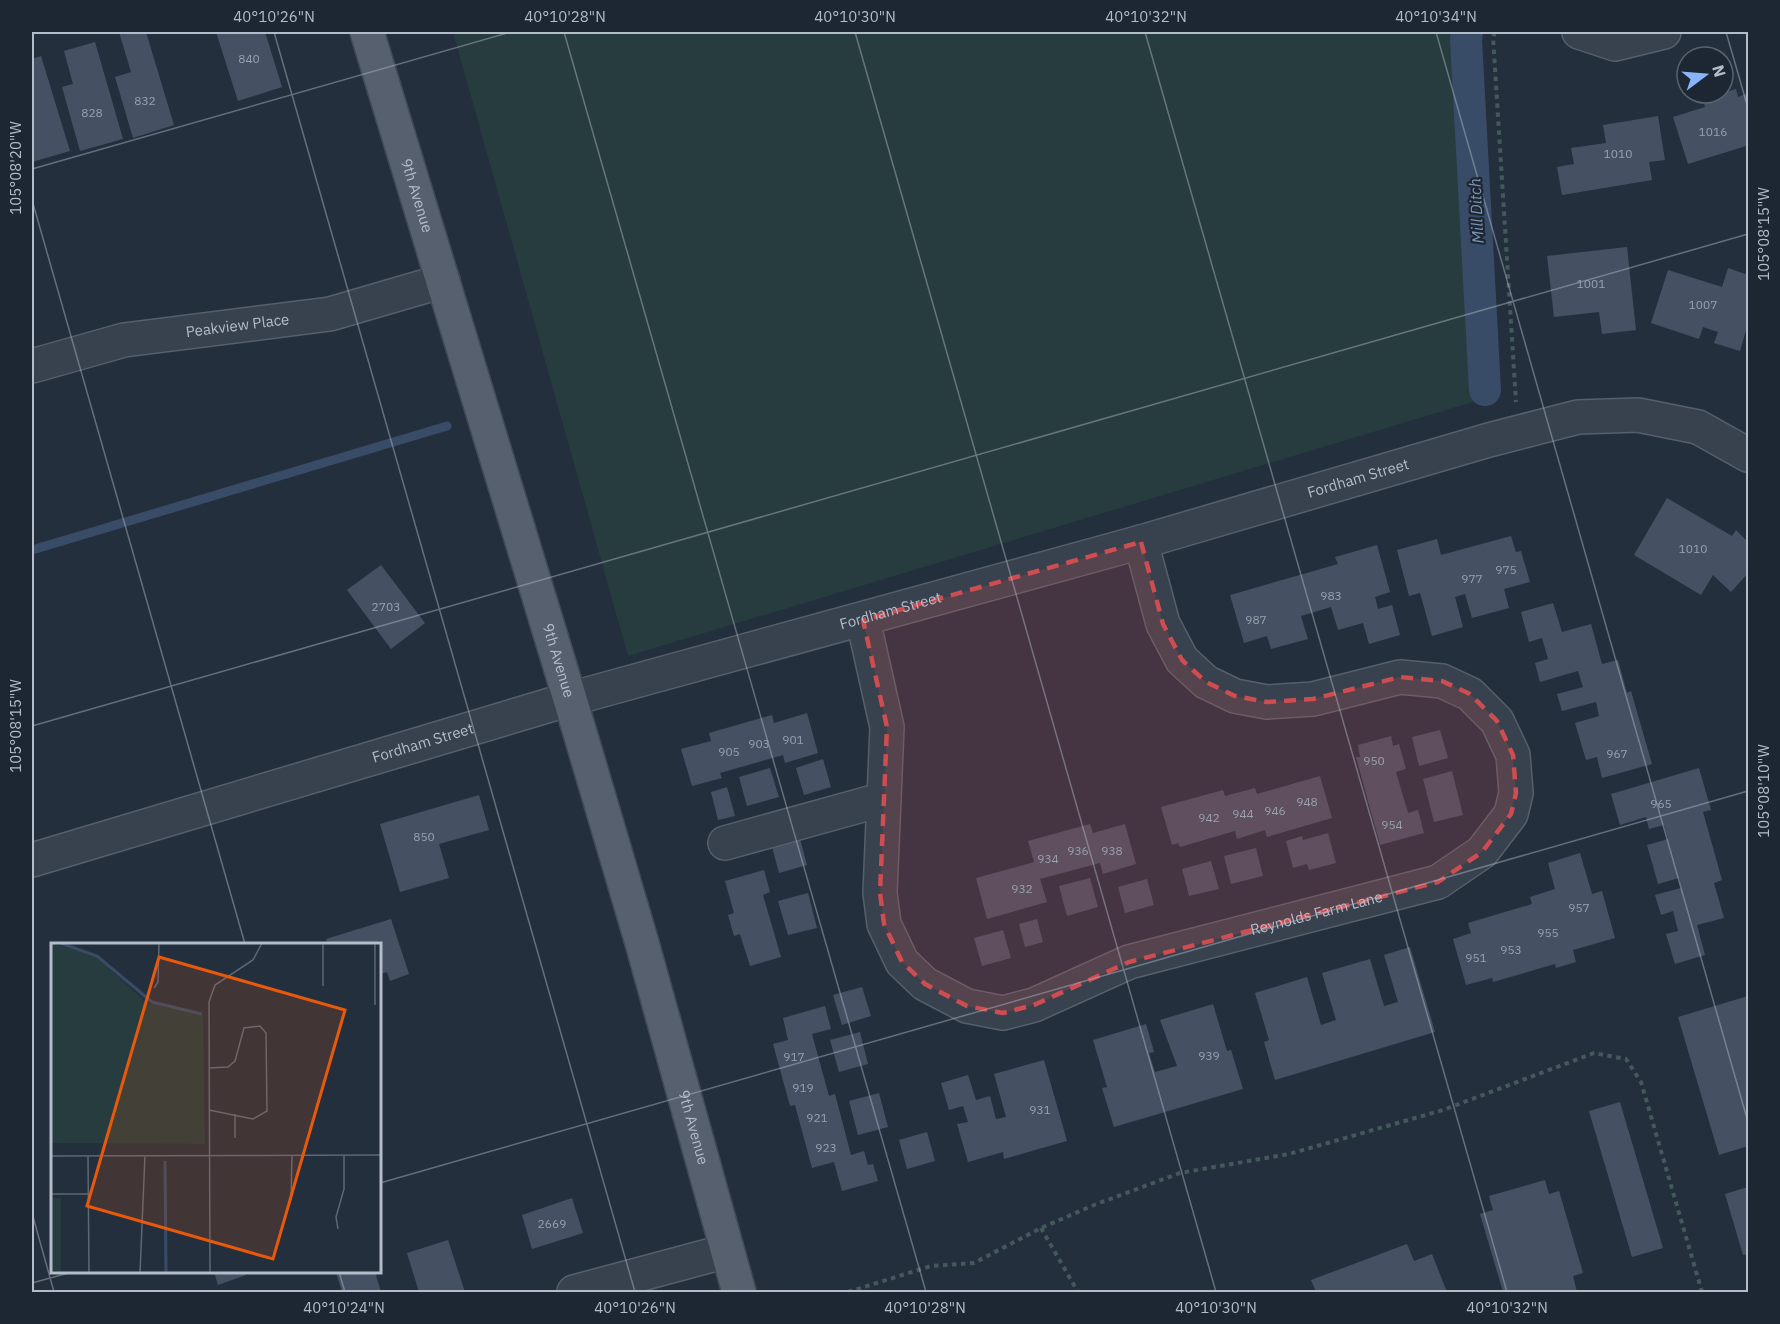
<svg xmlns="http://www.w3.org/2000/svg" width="1780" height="1324" font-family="'IBM Plex Sans',sans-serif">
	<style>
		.green { fill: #263c3f }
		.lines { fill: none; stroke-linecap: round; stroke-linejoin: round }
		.stream { stroke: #394c67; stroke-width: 9 }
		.canal { stroke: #394c67; stroke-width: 32 }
		.building { fill: #455162 }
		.minor-casing { stroke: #565f6c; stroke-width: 36 }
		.major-casing { stroke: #414a57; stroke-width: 36 }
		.path { stroke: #44595c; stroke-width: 4; stroke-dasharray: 4.5 4.5; stroke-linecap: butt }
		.minor { stroke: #38414e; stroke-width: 33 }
		.major { stroke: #56606e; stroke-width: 33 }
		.marked { fill: #ce4d50; fill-opacity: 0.2; stroke: #ce4d50; stroke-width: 4.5; stroke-dasharray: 12 8; stroke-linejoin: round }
		.ticks { fill: none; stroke: #b4bcc9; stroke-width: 1.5; stroke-opacity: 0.45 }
		.labels { text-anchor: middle; stroke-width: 4.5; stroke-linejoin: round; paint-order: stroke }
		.number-label { font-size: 12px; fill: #98a1af }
		.street-label { font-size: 15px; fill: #b4bcc9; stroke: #1d2633 }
		.water-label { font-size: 16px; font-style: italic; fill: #7c92b1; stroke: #1d2633 }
		.inset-river { fill: none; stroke: #394c67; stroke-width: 3 }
		.inset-road { fill: none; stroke: #5e6776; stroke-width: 1.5 }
		.view { fill: #e8590c; fill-opacity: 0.15; stroke: #e8590c; stroke-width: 3 }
		.inset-edge { fill: none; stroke: #b4bcc9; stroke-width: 3 }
		.neatline { fill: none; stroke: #b4bcc9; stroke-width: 2 }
		.ticks-label { font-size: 15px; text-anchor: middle; fill: #b4bcc9 }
	</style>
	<rect width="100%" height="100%" fill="#242f3e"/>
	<path class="green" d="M453,32H1453L1476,401L628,656Z"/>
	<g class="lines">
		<path class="stream" d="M32,550L447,426"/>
		<path class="canal" d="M1467,32L1466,40L1485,390"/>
	</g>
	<path class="building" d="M119,32H146L174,125L133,138L115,77L131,72Z
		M216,32H265L282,87L238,101Z
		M95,42L123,139L80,151L62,87L73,84L64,51Z
		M41,56L70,151L32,162V59Z
		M1736,89L1738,97L1748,93V153L1746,146L1688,164L1673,117L1705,107L1703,99Z
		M1658,116L1665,160L1649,162L1652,180L1562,195L1557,167L1574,164L1571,148L1606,143L1603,125Z
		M1627,247L1636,330L1602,334L1599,312L1554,317L1547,256Z
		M1728,268L1748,275V323L1740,351L1714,343L1718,332L1703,327L1699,339L1651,323L1668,270L1722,287Z
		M1667,498L1732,536L1736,530L1748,542V573L1731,592L1713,575L1701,595L1634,555Z
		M1511,536L1516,552L1521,551L1530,582L1504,589L1509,608L1472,618L1465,594L1455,597L1463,627L1432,636L1420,593L1409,596L1397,550L1437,539L1441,555Z
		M1377,545L1390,592L1375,597L1378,609L1392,605L1400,635L1369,644L1363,623L1338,630L1331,607L1301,616L1308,639L1271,649L1267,636L1244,643L1230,595L1338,564L1335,557Z
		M381,565L425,623L391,649L347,590Z
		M1553,603L1562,632L1591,624L1602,664L1618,660L1627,693L1631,691L1652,764L1602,778L1597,757L1586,760L1575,723L1599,716L1596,702L1562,711L1557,694L1583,687L1578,671L1540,682L1535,663L1548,659L1542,638L1529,642L1521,612Z
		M807,713L818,753L785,763L783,755L720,773L722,778L692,786L681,749L711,741L709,733L772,715L774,723Z
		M1440,730L1448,758L1419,766L1412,737Z
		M1391,736L1393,746L1399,744L1406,769L1396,772L1408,813L1418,810L1424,833L1380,845L1356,757H1360L1358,745Z
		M823,759L831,787L804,795L796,768Z
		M770,768L779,797L747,806L739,777Z
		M1699,768L1711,810L1703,812L1722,880L1714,883L1724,918L1697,925L1705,955L1675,964L1666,934L1678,931L1673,911L1661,915L1655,895L1681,888L1679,878L1658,884L1647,845L1668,839L1664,825L1649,829L1646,817L1620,825L1611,794Z
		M1452,771L1463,815L1434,822L1423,779Z
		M1320,776L1332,818L1267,837L1265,830L1237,839L1235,831L1180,847L1178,843L1172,845L1161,807L1223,790L1225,796L1255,788L1257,794Z
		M727,787L735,816L718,820L711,792Z
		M479,795L489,830L439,844L449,878L400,892L380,824Z
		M1090,824L1093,833L1125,824L1136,864L1103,874L1100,863L1040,879L1047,902L987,919L976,878L1034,862L1028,841Z
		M1328,833L1336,863L1309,870L1307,864L1293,868L1286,841L1302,836L1303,840Z
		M799,835L807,865L779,873L771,843Z
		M1256,848L1263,876L1231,884L1224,856Z
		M1580,853L1592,894L1602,891L1615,938L1573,950L1576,962L1556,968L1555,964L1493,982L1492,978L1466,985L1453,939L1471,933L1468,923L1532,904L1530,897L1555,889L1548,863Z
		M1211,861L1219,889L1189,896L1182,869Z
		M764,870L770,892L763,895L781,957L750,966L740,934L734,936L728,915L734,913L725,881Z
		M1090,878L1098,907L1067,916L1059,886Z
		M1147,879L1154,905L1125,913L1118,887Z
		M808,893L817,928L788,935L778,901Z
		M391,919L409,974L390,981L387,972L380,974V944H328L326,939Z
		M1037,919L1043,942L1025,947L1019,924Z
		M1003,930L1011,958L982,966L974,938Z
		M1410,947L1435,1032L1275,1080L1264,1042L1269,1040L1255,993L1307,977L1321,1025L1336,1020L1322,973L1370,959L1384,1006L1398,1002L1384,955Z
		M862,987L871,1016L842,1025L833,995Z
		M1748,996V1146L1719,1155L1678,1017Z
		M1213,1004L1227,1051L1231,1050L1243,1089L1114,1127L1102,1088L1107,1087L1093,1040L1146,1024L1154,1052L1149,1053L1155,1072L1177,1066L1160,1020Z
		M825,1006L831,1029L812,1034L829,1096L835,1094L851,1155L864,1151L868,1165L873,1164L878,1181L842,1191L834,1162L812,1168L795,1105L790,1106L773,1044L788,1040L783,1018Z
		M860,1032L868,1064L839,1072L830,1040Z
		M1044,1060L1067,1141L1004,1159L1003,1152L968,1162L957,1124L968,1122L963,1106L949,1110L941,1083L968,1075L976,1100L990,1096L996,1119L1006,1117L994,1074Z
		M879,1093L888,1127L858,1135L849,1101Z
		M1620,1102L1663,1248L1632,1257L1589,1111Z
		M927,1132L935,1161L907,1169L899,1140Z
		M1545,1180L1549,1194L1559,1191L1583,1273L1573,1276L1577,1292H1503L1480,1214L1493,1210L1489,1196Z
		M1748,1187V1254L1743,1255L1725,1194Z
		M572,1198L583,1233L532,1249L522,1215Z
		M448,1240L465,1292H419L407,1253Z
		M1407,1244L1414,1261L1432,1254L1447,1292H1316L1311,1280Z
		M214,1272H244L246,1275L218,1285Z
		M336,1272H375L381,1292H342Z"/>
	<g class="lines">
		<g class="minor-casing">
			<g id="minor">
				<path d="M1579,32L1615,44L1664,32"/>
				<path id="s1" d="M32,366L124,340L330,314L443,281"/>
				<path id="s2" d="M863,620L887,727L880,893L884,924L902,962L925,984L967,1006L1003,1013L1034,1005L1129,962L1438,882L1482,852L1511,814L1516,793L1513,755L1497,721L1470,694L1442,681L1400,677L1313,699L1267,702L1235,696L1206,682L1182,660L1163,624L1141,542"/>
				<path d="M725,843L884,799"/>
				<path id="s3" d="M32,860L570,699L1141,542L1489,440L1578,417L1638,415L1698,427L1748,455"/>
				<path d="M574,1292L727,1251"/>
			</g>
		</g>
		<g class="major-casing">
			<g id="major">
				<path id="s4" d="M367,32L570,699L642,943L739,1292"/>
			</g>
		</g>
		<path class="path" d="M1495,32L1493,37L1516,402
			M1041,1228L1078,1292
			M848,1292L931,1266L974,1263L1041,1228L1094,1205L1180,1173L1289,1154L1443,1110L1594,1053L1626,1059L1641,1082L1702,1292"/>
		<use href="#minor" class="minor"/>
		<use href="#major" class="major"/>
	</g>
	<path class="marked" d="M1141,542L1163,624L1182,660L1206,682L1235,696L1267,702L1313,699L1400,677L1442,681L1470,694L1497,721L1513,755L1516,793L1511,814L1482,852L1438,882L1129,962L1034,1005L1003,1013L967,1006L925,984L902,962L884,924L880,893L887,727L863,620Z"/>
	<path class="ticks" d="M274,32L635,1292M564,32L926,1292M855,32L1216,1292M1145,32L1507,1292M1436,32L1748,1122M1726,32L1748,108M32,169L511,32M32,200L245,944M32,726L1748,234M380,1183L1748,791M32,1213L54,1292M339,1272L345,1292M32,1283L72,1272"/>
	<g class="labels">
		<g class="number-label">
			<text x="249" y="63">840</text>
			<text x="145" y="105">832</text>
			<text x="92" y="117">828</text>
			<text x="1713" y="136">1016</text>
			<text x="1618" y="158">1010</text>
			<text x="1591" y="288">1001</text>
			<text x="1703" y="309">1007</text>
			<text x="1693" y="553">1010</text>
			<text x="1506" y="574">975</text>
			<text x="1472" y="583">977</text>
			<text x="1331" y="600">983</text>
			<text x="386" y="611">2703</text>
			<text x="1256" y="624">987</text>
			<text x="793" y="744">901</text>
			<text x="759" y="748">903</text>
			<text x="729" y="756">905</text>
			<text x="1617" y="758">967</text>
			<text x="1374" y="765">950</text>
			<text x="1307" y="806">948</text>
			<text x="1661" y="808">965</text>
			<text x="1275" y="815">946</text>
			<text x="1243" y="818">944</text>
			<text x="1209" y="822">942</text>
			<text x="1392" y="829">954</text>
			<text x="424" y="841">850</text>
			<text x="1078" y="855">936</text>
			<text x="1112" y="855">938</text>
			<text x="1048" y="863">934</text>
			<text x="1022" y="893">932</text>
			<text x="1579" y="912">957</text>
			<text x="1548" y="937">955</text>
			<text x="1511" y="954">953</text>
			<text x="1476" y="962">951</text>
			<text x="1209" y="1060">939</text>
			<text x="794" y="1061">917</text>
			<text x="803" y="1092">919</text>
			<text x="1040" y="1114">931</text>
			<text x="817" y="1122">921</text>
			<text x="826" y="1152">923</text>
			<text x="552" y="1228">2669</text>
		</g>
		<g class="street-label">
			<text dy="5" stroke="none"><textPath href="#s4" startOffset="171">9th Avenue</textPath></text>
			<text dy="5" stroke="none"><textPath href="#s1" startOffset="210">Peakview Place</textPath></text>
			<text dy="5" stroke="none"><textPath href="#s3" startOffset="1380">Fordham Street</textPath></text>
			<text dy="5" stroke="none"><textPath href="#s3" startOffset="894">Fordham Street</textPath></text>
			<text dy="5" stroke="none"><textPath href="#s4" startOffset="657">9th Avenue</textPath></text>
			<text dy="5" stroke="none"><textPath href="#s3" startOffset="408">Fordham Street</textPath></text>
			<text dy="5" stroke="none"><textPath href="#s2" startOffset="795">Reynolds Farm Lane</textPath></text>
			<text dy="5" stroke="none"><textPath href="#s4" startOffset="1143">9th Avenue</textPath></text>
		</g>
		<g class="water-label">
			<text transform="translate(1476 211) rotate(-93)" y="6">Mill Ditch</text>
		</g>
	</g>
	<g transform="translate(51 943)">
		<rect width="330" height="330" fill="#242f3e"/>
		<path d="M0,0L44,13L96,60L152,72L154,201L0,200ZM0,255H10V330L0,327Z" fill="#263c3f"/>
		<path class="inset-river" d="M9,0L46,13L101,59L151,71M114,218L115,330"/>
		<path class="inset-road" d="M324,0V62M272,43V0M103,45L107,39L108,0M158,167L202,176L216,168L215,90L209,83L193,85L184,118L177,124L158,125M184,195V171M0,213L330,212M37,213L38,330M0,251H38M240,257L241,212M287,286L285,274L293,246V212M89,330L94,212M159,330L158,59L164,42L202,17L211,0"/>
		<path class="view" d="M108,14L294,67L222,316L36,263Z"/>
		<rect width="330" height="330" class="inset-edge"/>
	</g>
	<rect width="1780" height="1324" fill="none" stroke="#1d2633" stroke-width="66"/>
	<g transform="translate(1705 75) rotate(74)"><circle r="28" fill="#1d2633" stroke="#59626f" stroke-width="1.5"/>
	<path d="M0-4.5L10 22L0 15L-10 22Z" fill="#8ab4f8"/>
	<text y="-9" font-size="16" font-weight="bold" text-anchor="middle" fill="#b4bcc9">N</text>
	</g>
	<rect x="33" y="33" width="1714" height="1258" class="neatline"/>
	<g class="ticks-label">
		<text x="274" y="22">40°10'26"N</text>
		<text x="565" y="22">40°10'28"N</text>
		<text x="855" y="22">40°10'30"N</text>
		<text x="1146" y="22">40°10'32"N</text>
		<text x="1436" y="22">40°10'34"N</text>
		<text transform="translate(16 168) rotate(-90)" y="5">105°08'20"W</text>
		<text transform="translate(1764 234) rotate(-90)" y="5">105°08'15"W</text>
		<text transform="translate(16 726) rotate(-90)" y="5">105°08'15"W</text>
		<text transform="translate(1764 791) rotate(-90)" y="5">105°08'10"W</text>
		<text x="344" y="1313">40°10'24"N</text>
		<text x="635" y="1313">40°10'26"N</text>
		<text x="925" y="1313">40°10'28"N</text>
		<text x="1216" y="1313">40°10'30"N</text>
		<text x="1507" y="1313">40°10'32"N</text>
	</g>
</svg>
